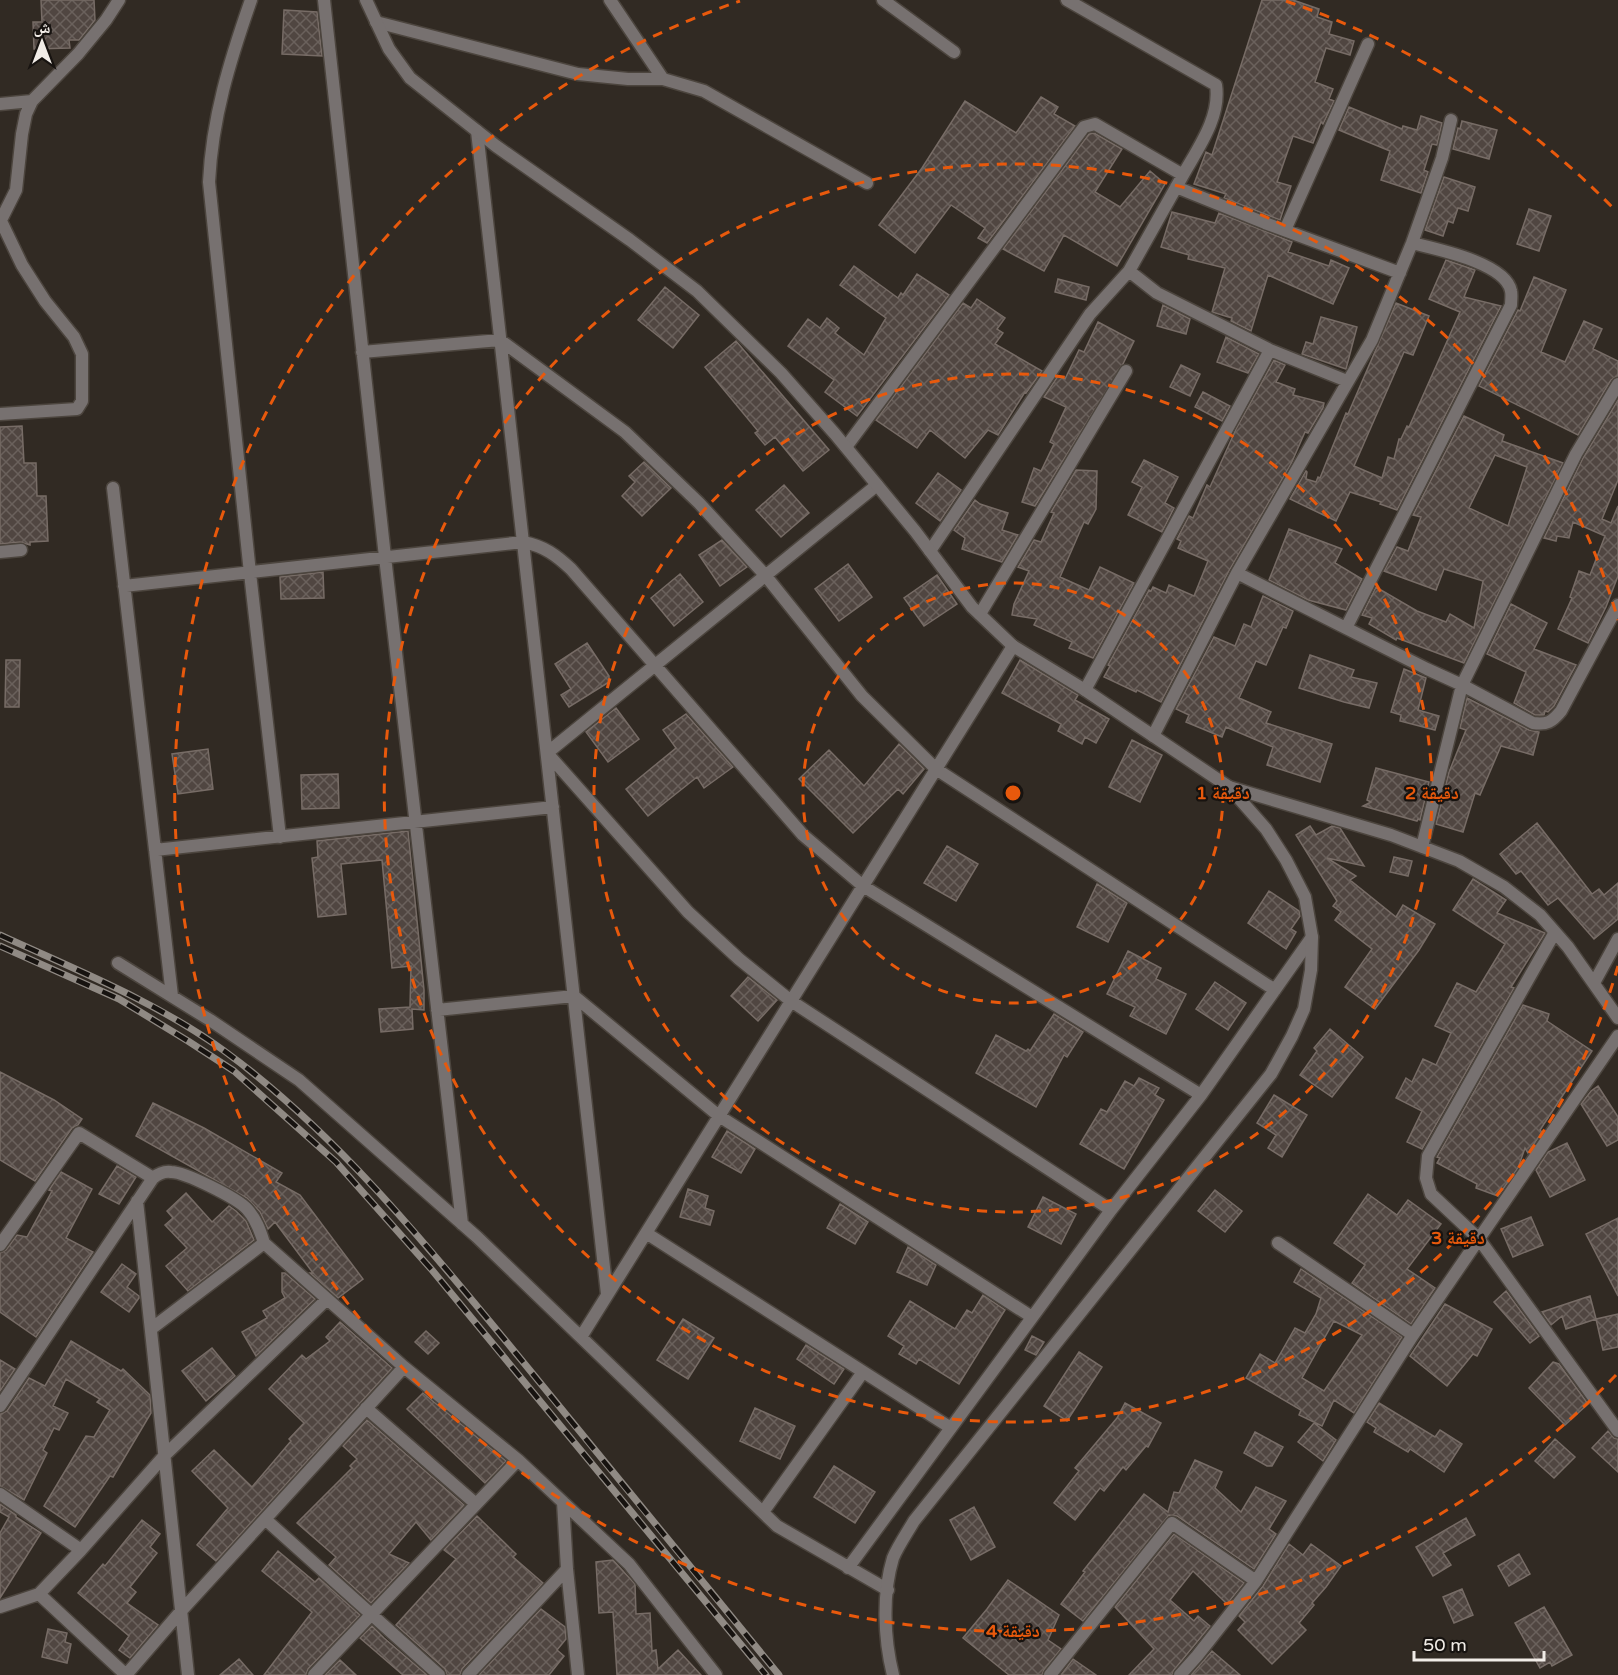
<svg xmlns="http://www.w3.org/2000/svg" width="1618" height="1675" font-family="'Varela Round','Noto Naskh Arabic',sans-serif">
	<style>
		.building { fill: url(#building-cross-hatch); stroke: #776c66; stroke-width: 1.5; fill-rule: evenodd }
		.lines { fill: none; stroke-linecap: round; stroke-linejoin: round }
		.minor-casing { stroke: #4c453e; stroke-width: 15 }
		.tertiary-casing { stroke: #4c453e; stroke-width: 15 }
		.minor { stroke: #777170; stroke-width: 12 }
		.tertiary { stroke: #777170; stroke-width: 12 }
		.rail-casing { stroke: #908a84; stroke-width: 7 }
		.rail { stroke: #171310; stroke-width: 4.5; stroke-dasharray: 14; stroke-linecap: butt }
		.ring { fill: none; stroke: #e8590c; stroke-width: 3; stroke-dasharray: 10 8 }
		.centre { fill: #e8590c; stroke: #171310; stroke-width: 3 }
		.ring-label { font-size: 18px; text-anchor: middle; font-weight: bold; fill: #e8590c; stroke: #171310; stroke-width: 4.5; stroke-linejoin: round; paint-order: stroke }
	</style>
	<defs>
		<pattern id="building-cross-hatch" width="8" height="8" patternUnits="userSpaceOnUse" patternTransform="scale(1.5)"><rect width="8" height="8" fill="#504641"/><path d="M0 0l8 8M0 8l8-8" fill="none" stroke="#6a615c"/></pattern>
	</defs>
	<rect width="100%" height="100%" fill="#312a23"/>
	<path class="building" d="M41,0H94L95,20L79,40H69L70,48L34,49L33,22H42Z
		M1262,0H1293L1319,9L1317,17L1332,22L1329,34L1354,41L1350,55L1326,48L1315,82L1333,89L1329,99L1334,101L1323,124L1321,122L1313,143L1293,136L1277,182L1291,186L1280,220L1224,198L1226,194L1194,184L1206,152L1212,155Z
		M284,10L317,12L322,56L282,54Z
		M1041,97L1058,107L1054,114L1075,126L987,243L978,238L985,228L951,205L915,253L879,225L922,168L965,101L1016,133Z
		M1349,107L1402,129L1403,126L1417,130L1421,116L1442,123L1437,145L1432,144L1424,170L1428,172L1421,193L1381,180L1390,151L1339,130Z
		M1462,121L1497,130L1489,159L1453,149L1458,128L1460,129Z
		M1094,133L1122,149L1095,192L1120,207L1150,171L1165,184L1117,266L1064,235L1044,271L1003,249L1089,134Z
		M1444,177L1475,187L1468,211L1458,208L1453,223L1448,221L1443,236L1425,230Z
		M1529,209L1551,216L1539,251L1517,244Z
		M1172,212L1215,223L1219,213L1292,242L1288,252L1329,266L1331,260L1349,268L1333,304L1268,275L1251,331L1231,321L1232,318L1212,312L1225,268L1188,259L1189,255L1161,247Z
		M1446,260L1475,270L1464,297L1501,306L1397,510L1380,504L1381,502L1350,492L1336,521L1290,499L1306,471L1307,472L1306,479L1316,482L1318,477L1320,478L1346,413L1348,414L1396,303L1429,316L1413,355L1404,352L1354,466L1382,478L1388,457L1394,459L1399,439H1401L1407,426L1409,427L1460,312L1429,299Z
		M854,266L898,298L901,293L903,295L917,274L949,295L857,416L825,392L834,380L788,346L808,319L820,328L827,318L839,328L835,333L864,355L886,318L840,285Z
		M1534,277L1566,290L1541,352L1565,362L1584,321L1602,329L1593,349L1618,361V376L1611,380L1578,435L1479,386L1518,310L1520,311Z
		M1058,279L1089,287L1086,300L1055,292Z
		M665,287L699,315L673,348L638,320Z
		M977,299L1005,318L997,329L1003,333L995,344L1042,371L1026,393L1025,392L998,435L988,430L965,458L930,430L917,448L876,420L963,303L971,308Z
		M1163,305L1190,319L1186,334L1157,326Z
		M1321,317L1357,327L1346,369L1302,354L1306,342L1313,344Z
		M1098,322L1134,341L1123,364L1035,506L1022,502L1034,468L1041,471L1054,444L1050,442L1066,407L1044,397L1058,376L1065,379L1079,350L1084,352Z
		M1226,337L1259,354L1248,373L1217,362Z
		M736,341L829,450L803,471L775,437L765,445L755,433L758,431L705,367Z
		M1274,360L1285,365L1276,382L1295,389L1293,395L1324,403L1323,408L1308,433L1305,432L1291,464L1230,569L1161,702L1137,690L1136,692L1104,677L1110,666L1108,665L1149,590L1151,591L1153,587L1166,593L1169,585L1194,596L1208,561L1178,548L1181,541L1177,539L1189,516L1193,518L1207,485L1210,487L1236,429Z
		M1181,365L1200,374L1190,396L1170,387Z
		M1203,392L1230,406L1222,421L1195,407Z
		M1618,400V480L1602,519L1611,523L1618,506V576L1606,607L1588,643L1558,629L1572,598L1570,597L1579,571L1590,575L1605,536L1573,522L1569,538L1557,536L1556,541L1544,538L1583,458Z
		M1464,416L1504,435L1502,441L1563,463L1464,663L1397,638L1396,640L1369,624L1372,618L1362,615L1376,587L1417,611L1446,622L1450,614L1474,628L1483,581L1444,569L1436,590L1384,571L1397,547L1408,551L1421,517L1413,515ZM1495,455L1527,467L1508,526L1469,508Z
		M22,426L24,463H36L37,496H46L48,541L30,542V545L20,542L0,544V427Z
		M1144,460L1178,477L1165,503L1174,508L1162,532L1128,515L1142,487L1132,482Z
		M644,462L671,488L642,516L622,496L635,482L629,476Z
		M1076,470L1097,471L1096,509L1088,524L1084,522L1060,577L1089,590L1100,567L1134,583L1093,658L1069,648L1072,642L1034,625L1037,619L1012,615L1014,604L1029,571L1018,567L1034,540L1041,542L1054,513L1051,512Z
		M938,473L961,490L940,521L916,503Z
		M784,485L809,513L781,537L756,510Z
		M975,500L980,504L1008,513L1002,530L1018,535L1002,562L962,549L965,538L954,530Z
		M1289,529L1342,549L1335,563L1362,579L1346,610L1308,600L1269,580Z
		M722,540L747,567L720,586L699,555Z
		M848,564L872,597L839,621L815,589Z
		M323,572L324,598L281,599L280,577Z
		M680,574L703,602L674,626L651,598Z
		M937,575L957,604L924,626L904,598Z
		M1263,596L1293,611L1286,628L1283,627L1266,665L1256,661L1239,698L1271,712L1266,723L1332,744L1320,782L1267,765L1273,747L1226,727L1222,737L1186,722L1189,715L1176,709L1214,637L1235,646L1244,624L1251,627Z
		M1511,604L1547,623L1534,649L1576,665L1554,706L1548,712L1545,711L1544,715H1535L1514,703L1526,672L1487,654Z
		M587,643L609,676V682L569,707L561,695L571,689L555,664Z
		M1310,655L1354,670L1351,677L1377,683L1369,708L1344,702L1299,688Z
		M6,660H20L19,707H5Z
		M1020,660L1078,695L1075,700L1109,719L1096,743L1085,737L1082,744L1058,731L1061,724L1002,693Z
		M1404,669L1426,678L1418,710L1439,716L1435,730L1400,721L1401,715L1391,712Z
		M1467,698L1529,730L1539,732L1533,755L1501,746L1480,795L1475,793L1463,832L1436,824L1449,772L1466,730L1460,728Z
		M616,708L639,739L608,762L586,732Z
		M686,714L733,767L704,788L697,777L648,816L626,789L676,748L663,730Z
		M1132,740L1162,755L1140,802L1109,787Z
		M899,744L924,769L903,794L898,789L853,833L799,779L829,750L864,786Z
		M208,749L213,789L178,794L172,754Z
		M1376,768L1429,782L1420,820L1418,819L1417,821L1363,806L1371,802L1367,800Z
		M338,774L339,808L302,809L301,775Z
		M1537,823L1592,894L1599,889L1604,895L1618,883V919L1594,939L1558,898L1548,905L1521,871L1516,874L1500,854Z
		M1310,826L1316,835L1332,826L1340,828L1364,866L1327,858L1356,876L1350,880L1396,917L1403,905L1435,924L1419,950L1375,1009L1345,987L1372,949L1335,920L1341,912L1333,906L1337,901L1296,835Z
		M408,831L424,990V1010L412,1009L413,1029L381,1032L379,1009L410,1007L411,966L392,968L382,860L341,864L346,914L318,917L312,858L318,857L317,841Z
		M947,846L978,864L956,901L924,883Z
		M1394,857L1412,861L1408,876L1390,872Z
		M1473,879L1506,900L1497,913L1545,933L1511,987L1514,988L1422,1149L1407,1142L1422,1111L1396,1098L1406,1078L1412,1082L1423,1059L1436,1065L1451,1033L1435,1026L1457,983L1476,992L1505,944L1453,910Z
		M1097,884L1127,903L1108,942L1077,927Z
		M1269,891L1299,911L1300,916L1291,929L1296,932L1286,949L1248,923Z
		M1128,951L1161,968L1156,979L1186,994L1166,1034L1130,1016L1135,1007L1107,994Z
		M748,977L777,1000L758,1021L731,996Z
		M1215,982L1246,1003L1228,1030L1196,1009Z
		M1523,1005L1549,1014L1547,1021L1592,1051L1540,1130L1542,1132L1528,1153L1525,1148L1518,1168L1498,1196L1476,1188L1477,1184L1437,1163L1440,1158L1437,1157Z
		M1054,1014L1083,1032L1067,1057L1064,1055L1036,1107L976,1073L996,1035L1026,1051L1028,1049L1030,1051Z
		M1330,1029L1363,1057L1332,1097L1300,1075L1317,1051L1314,1048Z
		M0,1072L54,1100L82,1119L78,1125L72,1128L35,1181L0,1160Z
		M1139,1078L1159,1088L1155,1095L1164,1100L1124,1169L1080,1144L1101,1109L1107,1112L1125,1081L1134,1086Z
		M1598,1086L1618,1117V1140L1607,1146L1581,1104L1591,1091Z
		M1274,1095L1307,1115L1282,1157L1268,1148L1276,1135L1257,1123Z
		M153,1103L204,1128L282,1173L276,1182L300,1195L363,1279L338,1298L310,1273H313L275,1222L268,1229L260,1212L247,1198L136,1136Z
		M727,1131L755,1149L741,1173L712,1157Z
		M1567,1143L1585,1180L1550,1197L1536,1170L1548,1152Z
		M117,1166L136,1177L119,1204L99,1194Z
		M61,1172L92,1189L66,1238L93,1252L36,1337L0,1312V1253L6,1250L17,1235L27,1237L52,1191L49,1190Z
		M688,1189L708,1196L705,1208L714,1211L710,1225L680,1217Z
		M1215,1190L1242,1211L1225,1232L1198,1211Z
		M186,1193L212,1222L229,1206L236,1211L246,1221L254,1240L188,1291L166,1266L187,1248L165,1225L173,1218L167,1211Z
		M1368,1194L1397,1215L1408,1200L1441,1224L1407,1269L1435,1288L1411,1324L1352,1283L1365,1265L1334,1243Z
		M1043,1197L1076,1214L1061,1244L1028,1227Z
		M840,1204L868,1222L855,1244L827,1228Z
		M1531,1217L1543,1245L1513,1257L1501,1229Z
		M1618,1218V1296L1586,1234Z
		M908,1247L936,1265L927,1285L897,1272Z
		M122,1264L136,1274L127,1287L139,1296V1298L129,1312L101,1292Z
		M1301,1269L1402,1337L1354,1413L1334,1400L1322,1426L1299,1415L1301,1410L1246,1378L1260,1354L1275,1363L1295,1328L1305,1333L1316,1314L1321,1298L1294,1282ZM1334,1321L1362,1335L1324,1391L1302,1378Z
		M282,1273H285L315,1299L256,1356L242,1332L267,1318L263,1311L285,1298L282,1292Z
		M1506,1291L1539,1336L1530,1343L1494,1302Z
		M983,1295L1005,1310L959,1384L919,1359L916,1364L899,1354L904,1346L888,1336L910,1301L955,1329L967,1310L972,1313Z
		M1590,1296L1596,1319L1618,1314V1347L1603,1350L1596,1319L1566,1329L1562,1316L1551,1325L1542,1312Z
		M1445,1304L1492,1329L1477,1356L1473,1354L1447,1386L1410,1356Z
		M683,1319L714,1338L688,1379L657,1360Z
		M340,1322L392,1368L216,1561L197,1545L228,1508L192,1471L214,1450L252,1487L291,1441L289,1439L304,1423L269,1389L302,1355L306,1359L330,1341L326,1337Z
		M426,1331L439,1343L428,1354L415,1342Z
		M1032,1336L1044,1342L1036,1355L1025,1350Z
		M71,1341L121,1371L123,1369L150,1395L151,1413L113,1477L110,1476L75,1527L44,1506L86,1436L94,1437L110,1410L97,1402L100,1399L66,1379L53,1406L68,1413L59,1430L54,1428L43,1450L47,1453L24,1500L0,1486V1414L7,1411L29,1378L45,1386Z
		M806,1345L844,1369L834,1384L797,1359Z
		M212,1348L235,1376L206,1401L182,1371Z
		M1079,1352L1102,1367L1067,1421L1044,1406Z
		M0,1360L15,1369L0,1391Z
		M1553,1362L1559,1364L1588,1404L1565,1425L1529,1388Z
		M423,1393L506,1461L485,1483L407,1409Z
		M1125,1403L1161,1423L1148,1447L1146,1446L1126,1470L1123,1467L1104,1491L1100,1488L1075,1520L1054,1503L1079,1471L1075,1468L1117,1418Z
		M1379,1403L1435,1437L1440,1430L1462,1444L1444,1472L1410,1449L1408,1452L1374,1432L1376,1428L1367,1422Z
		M755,1408L795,1426L780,1459L740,1441Z
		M367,1420L464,1505L431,1540L416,1522L389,1554L409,1563L371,1603L329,1565L336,1557L297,1523L352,1468L350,1466L357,1459L343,1446Z
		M1314,1423L1336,1440L1323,1461L1298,1442Z
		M1608,1431L1614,1438L1618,1439V1472L1592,1448Z
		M1255,1432L1283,1447L1272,1466H1267L1244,1453Z
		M1555,1439L1575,1457L1554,1478L1535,1461Z
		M1195,1460L1222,1472L1215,1488L1241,1512L1256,1487L1286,1501L1269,1529L1276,1534L1254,1569L1177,1516L1169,1515L1083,1621L1061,1604L1085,1572L1083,1571L1144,1494L1168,1512L1174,1492L1179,1493Z
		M834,1466L875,1492L855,1523L814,1497Z
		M0,1504L16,1515V1517L41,1533L0,1598V1533L9,1517L0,1512Z
		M974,1507L995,1547L971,1560L950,1520Z
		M477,1516L516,1554L513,1557L543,1583L462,1669L460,1675H447L445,1669L396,1625L456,1559L444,1550Z
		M1466,1518L1475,1535L1443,1553L1451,1565L1433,1576L1416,1547Z
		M142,1520L160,1534L150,1547L157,1553L130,1587L136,1592L127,1603L158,1625L130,1658L119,1650L129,1636L78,1593L103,1564L105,1566Z
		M1174,1534L1244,1583L1227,1604L1193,1571L1170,1600L1194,1621L1198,1616L1210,1626L1174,1670L1172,1675H1129L1154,1649L1115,1607Z
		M1289,1544L1303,1555L1311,1544L1341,1566L1326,1587L1312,1603L1314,1605L1299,1623L1306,1630L1272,1664L1238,1630L1245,1622L1239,1616L1263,1586Z
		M278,1551L315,1582L319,1578L360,1615L308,1669L306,1675H264L312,1612L262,1571Z
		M1519,1554L1530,1574L1509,1586L1498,1566Z
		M613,1560L635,1584L636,1614L650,1613L652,1651L656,1650L658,1669L678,1650L701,1675H617L613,1612L599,1613L596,1562Z
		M1008,1580L1059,1615L1048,1640L1061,1649L1044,1670L1042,1675H1009L963,1638L987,1609Z
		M1462,1589L1473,1615L1454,1623L1443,1597Z
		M1544,1607L1572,1655L1552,1666L1550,1662L1540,1668L1515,1623Z
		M541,1609L565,1627L566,1639L557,1650L564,1656L549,1675H479Z
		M372,1626L384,1638L427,1675H403L360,1638Z
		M48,1629L67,1633L65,1642L71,1644L67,1663L42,1657Z
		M1212,1651L1240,1675H1191Z
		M239,1659L253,1675H220Z
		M1073,1659L1096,1675H1061Z
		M340,1660L356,1675H325Z"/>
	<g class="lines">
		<g class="minor-casing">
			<path id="minor" d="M251,0C230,60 212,118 209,182L250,573L280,837
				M324,0L385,557L462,1224
				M610,0L663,79
				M883,0L954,52
				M1067,0L1216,85C1221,117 1198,148 1183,175
				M376,22L578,74L628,79H663L704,91L867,183
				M0,104L32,101
				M477,131L607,1294
				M1176,187L1265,223L1400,273
				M0,222L16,190L22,134L26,114L32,101L78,54L106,20L119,0
				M1285,230L1368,44
				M1129,271L1157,293L1270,350L1347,381
				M362,352L500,340L625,432L699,503L765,575L862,696L936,769L1275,990
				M1618,384L1576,454L1462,685L1533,723C1547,725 1552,722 1561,711L1618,605
				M0,414L77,409L82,401V354L74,337L45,301L22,265L1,221
				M846,447L1084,127L1095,124L1183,175L1129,271L1090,314L930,551
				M877,485L547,753L688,912L739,959L791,1001L1111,1210
				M113,488L172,996
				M0,552L21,550
				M1237,573L1427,669L1462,685L1422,847
				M124,586L523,542C544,546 556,555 571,569L803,835L863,886L1201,1095
				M980,614L1126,371
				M1346,628L1511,305C1511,301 1512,295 1511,291C1506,263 1436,249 1412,243
				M1085,690L1270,350
				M1153,736L1237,573L1372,340L1412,243L1442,158L1451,120
				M1229,787L1391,835L1459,861L1504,887L1540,915L1568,947L1618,1018
				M155,850L553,807
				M1555,932L1428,1156L1426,1178L1431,1194L1479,1239L1618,1431
				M118,963L210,1020L299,1080L477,1237L777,1526L888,1590
				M1594,983L1618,939
				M437,1010L574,996L719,1116L1032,1317
				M153,1178C158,1174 164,1171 171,1172C185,1172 237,1198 247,1209C256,1219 260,1230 264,1243L404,1367L518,1460L629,1564L716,1675
				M137,1201L188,1675
				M646,1233L951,1428
				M1278,1243L1413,1335
				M0,1245L79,1133L153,1178L0,1406
				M151,1329L264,1243
				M581,1337L1013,646
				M366,1408L476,1504
				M0,1494L81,1550
				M563,1502L567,1569L578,1675
				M763,1512L863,1372
				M265,1519L439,1675
				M848,1568L1111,1210L1201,1095L1312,937
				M39,1594L126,1675
				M0,1607L39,1594L81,1550L165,1455L326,1300
				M126,1675L182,1610L404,1367
				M314,1675L518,1460
				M468,1675L567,1569
				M1050,1675L1172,1523L1256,1581
				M1180,1675L1197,1656L1256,1581L1413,1335L1618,1036"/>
		</g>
		<g class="tertiary-casing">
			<path id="tertiary" d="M366,0L389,49L410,78L496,146L630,240L697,291L781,373L835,434L915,531L972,607L1013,646L1085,690L1229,787L1266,829L1286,860L1305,897L1312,937L1311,970L1304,1009L1292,1036L1271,1074L914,1521C907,1533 898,1546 893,1558C882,1594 884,1639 893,1675"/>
		</g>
		<use href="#minor" class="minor"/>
		<use href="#tertiary" class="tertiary"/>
		<g class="rail-casing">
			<path id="rail" d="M0,935C76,970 155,1001 223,1050C336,1132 431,1250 519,1357C605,1463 692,1569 779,1675
				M0,946L119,999L188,1041L234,1071L336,1162L432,1270L766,1675"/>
		</g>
		<use href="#rail" class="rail"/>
	</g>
	<g class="ring">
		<circle cx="1013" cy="793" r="210"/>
		<circle cx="1013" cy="793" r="419"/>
		<path d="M1618 966A629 629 0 1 1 1618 620"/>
		<path d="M1616 1375A838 838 0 1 1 740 1M1286 1A838 838 0 0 1 1616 211"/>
	</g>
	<circle cx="1013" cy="793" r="9" class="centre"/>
	<g class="ring-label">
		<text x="1223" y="799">1 دقيقة</text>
		<text x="1432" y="799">2 دقيقة</text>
		<text x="1458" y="1244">3 دقيقة</text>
		<text x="1013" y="1637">4 دقيقة</text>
	</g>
	<g transform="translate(42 42)" stroke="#171310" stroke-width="4.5" paint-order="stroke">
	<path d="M0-4.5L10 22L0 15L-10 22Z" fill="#f1ece7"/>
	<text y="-9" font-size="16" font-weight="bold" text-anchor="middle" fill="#f1ece7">ش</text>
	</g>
	<path d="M1414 1651v9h130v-9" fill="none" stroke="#f1ece7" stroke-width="3"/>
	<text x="1423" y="1651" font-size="18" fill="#f1ece7" stroke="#171310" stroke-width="4.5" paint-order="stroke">50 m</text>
</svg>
